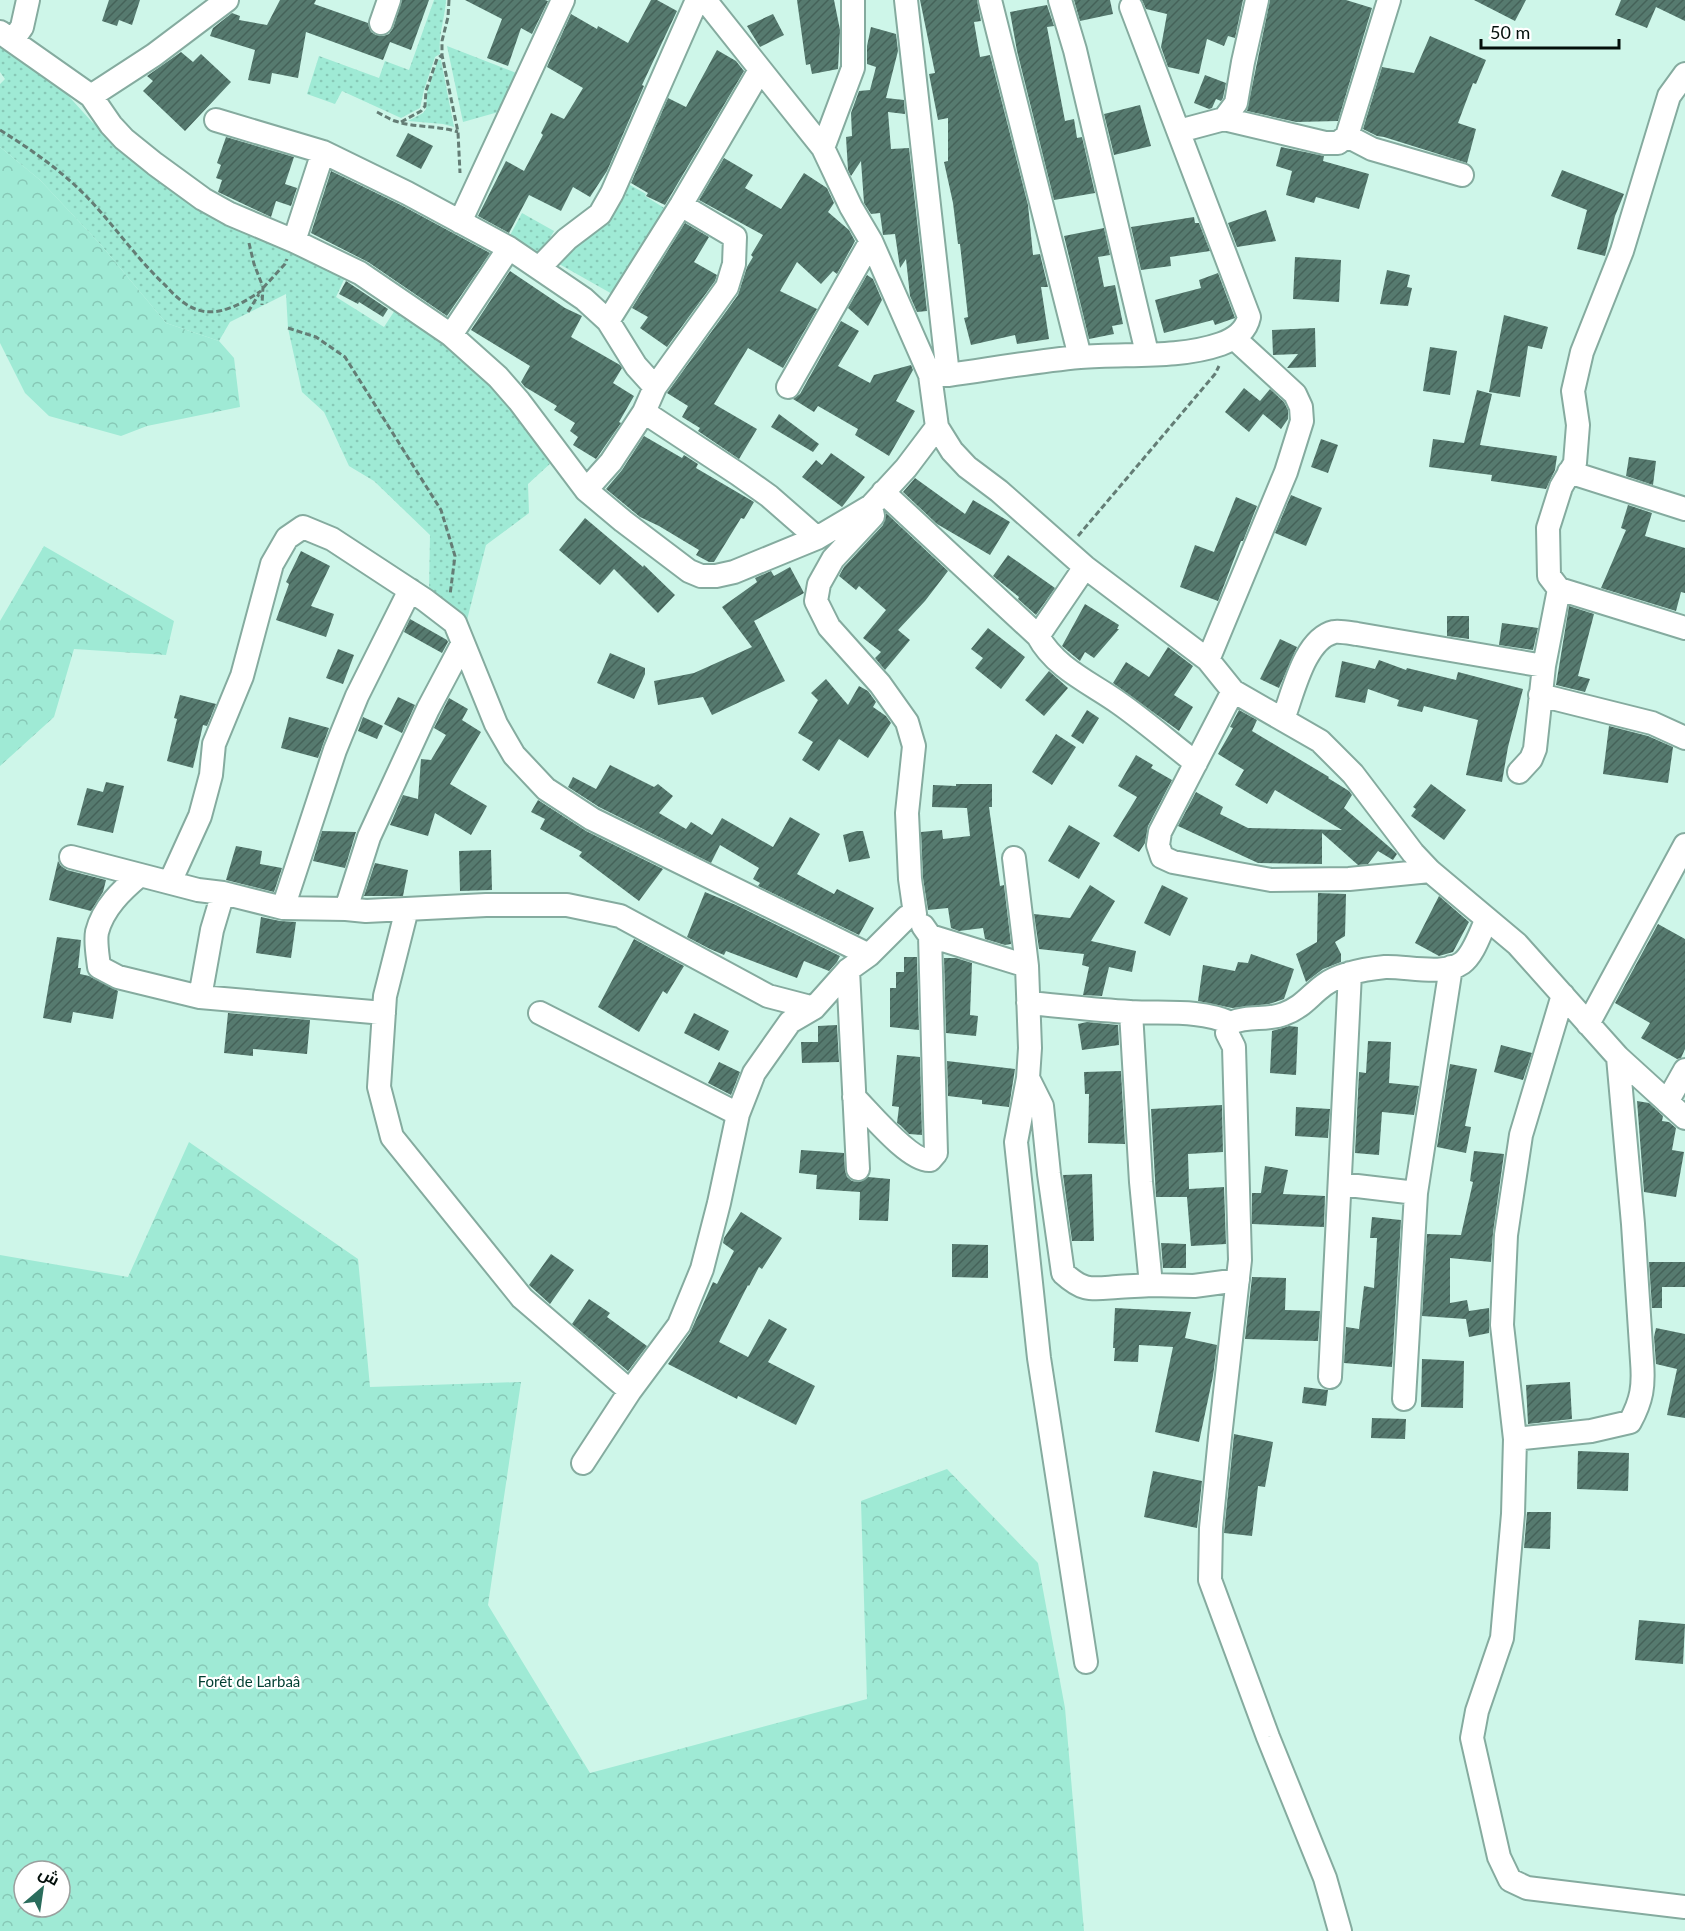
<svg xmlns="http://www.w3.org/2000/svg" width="1685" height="1931" font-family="Lato,Cairo,sans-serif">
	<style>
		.grass { fill: url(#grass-dots) }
		.forest { fill: url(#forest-crowns); fill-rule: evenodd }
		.building { fill: url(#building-hatch) }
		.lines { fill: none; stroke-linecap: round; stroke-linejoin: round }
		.minor-casing { stroke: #85ab9f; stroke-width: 26 }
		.path { stroke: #647d75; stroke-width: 3; stroke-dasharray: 6 3; stroke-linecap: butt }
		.minor { stroke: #fff; stroke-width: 22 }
		.labels { text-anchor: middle; stroke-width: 4.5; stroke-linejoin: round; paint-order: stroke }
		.park-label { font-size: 15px; fill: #003e31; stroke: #fff }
	</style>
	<defs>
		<pattern id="grass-dots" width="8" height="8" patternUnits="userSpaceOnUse" patternTransform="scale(1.5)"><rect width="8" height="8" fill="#9fead5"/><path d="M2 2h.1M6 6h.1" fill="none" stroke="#87c8b6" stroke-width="1.8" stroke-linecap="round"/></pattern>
		<pattern id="forest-crowns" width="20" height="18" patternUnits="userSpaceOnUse" patternTransform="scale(1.5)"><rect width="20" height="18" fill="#9fead5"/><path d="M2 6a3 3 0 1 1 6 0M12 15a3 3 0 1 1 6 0" fill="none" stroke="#87c8b6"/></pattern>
		<pattern id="building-hatch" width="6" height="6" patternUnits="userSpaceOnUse" patternTransform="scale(1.5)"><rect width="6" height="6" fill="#567a6f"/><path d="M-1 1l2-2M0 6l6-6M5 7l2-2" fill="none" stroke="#456259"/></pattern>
	</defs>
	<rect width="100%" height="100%" fill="#cef6e9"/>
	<path class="grass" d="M434,0H446C445,18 438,36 440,54L435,57L424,90L420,108L401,118L342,91L335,104L307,94L319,56L379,78L385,61L409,70Z
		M0,42L55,81L92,122L164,179L346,275L336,297L384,327L395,310L458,352L491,384L553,461L528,484L529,513L486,545L466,624L429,594L430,535L374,481L349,466L324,412L302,392L288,328L286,294L230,322L219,341L166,323L101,245L40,180L0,147V84L5,79L0,72Z
		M447,46L524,76L509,109L463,122Z
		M438,60H441L454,127L443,124L408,121L423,113L426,109L427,92Z
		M623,181L646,194L645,196L669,211L614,295L552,260Z
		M522,213L554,231L540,256L508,239Z"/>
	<path class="forest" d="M0,147L40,180L101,245L166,323L219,341L234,358L240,407L147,426L121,436L49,416L25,393L0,343Z
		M44,546L174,621L166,655L74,649L54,717L0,766V621Z
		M189,1142L358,1259L370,1387L521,1382L488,1605L590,1773L867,1699L861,1501L947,1469L1038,1563L1065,1708L1084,1931H0V1255L128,1277ZM24,1871H60V1907H24Z"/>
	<path class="building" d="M109,0H140L132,25L119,20L117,26L102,21Z
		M280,0H316L314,4L368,23L371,32L376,35L383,36L389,34L393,28L402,0H429L411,50L390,42L383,60L306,32L298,78L272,73L270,84L248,80L255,50L210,36L213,28L232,13L240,16L239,20L267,25Z
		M465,0H545L548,1L532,34L521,28L508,66L487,58L502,19Z
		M651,0H657L677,11L642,85L644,86L607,171L590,197L573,187L561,211L529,195L509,233L478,216L506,161L524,171L543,135L541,133L551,113L564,119L583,88L547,67L571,14L597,29L598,26L628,43Z
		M797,0H834L840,30L838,69L812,74L810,64L806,65Z
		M920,0H977L981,21L974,22L980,57L990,55L1028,205L1033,255L1040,254L1048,287H1041L1049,339L1017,344L1015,335L971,345L964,318L968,317L960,244H958L953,203L944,162L948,161V118L938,120L929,74L935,73Z
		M1074,0H1110L1113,14L1080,21Z
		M1142,0H1243L1235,38L1228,36L1224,46L1207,39L1199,74L1168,67L1161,47L1167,14L1146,9Z
		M1270,0H1346L1372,8L1338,121L1296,122L1247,111Z
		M1474,0H1526L1515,21Z
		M1621,0H1685V21L1656,7L1647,28L1615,15Z
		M1047,5L1054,26L1047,27L1065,121L1074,119L1077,138L1082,137L1095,193L1054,200L1017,51L1010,12Z
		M773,14L784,35L760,47L747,26Z
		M871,27L896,34L898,51L886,98L904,100L905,114L888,112L891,149L909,148L927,311L917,312L910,296L906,259L900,268L895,234L883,235L880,213L871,214L864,203L861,161L851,176L848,170L846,137L852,136L851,113L859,91L870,90L876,67L867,64V46Z
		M1430,36L1486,60L1476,84L1473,83L1458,123L1476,129L1467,163L1384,137L1377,136L1363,129L1382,67L1414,73Z
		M717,50L736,61L744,71L665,205L646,196L648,193L631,183L668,98L686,107Z
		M181,52L193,62L201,54L231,82L185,131L143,91L153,81L147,76Z
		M1205,75L1226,83L1223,98L1221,101L1216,99L1212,108L1209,109L1194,103Z
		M1140,105L1151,146L1114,155L1104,114Z
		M408,133L433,146L421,169L396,156Z
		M226,137L294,157L285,184L297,188L291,206L276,201L271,217L218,192L222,180L216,178L221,165L217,163Z
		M1281,147L1324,156L1323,161L1369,174L1359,209L1316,197L1314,203L1286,195L1292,171L1276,166Z
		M724,158L753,175L745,188L781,209L804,173L827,188L834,203L828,212L849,230L855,241L837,274L833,271L821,284L797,262L780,291L817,309L783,368L748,348L714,404L757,429L739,459L698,431L700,428L682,417L688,406L667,393L738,295L747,267L753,257L751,255L763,235L699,200Z
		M1562,170L1624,194L1615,216L1605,256L1577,249L1587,210L1551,196Z
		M331,171L401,205L490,253L447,316L368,262L311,233Z
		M1266,210L1276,241L1237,247L1228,223Z
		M1194,217L1195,223H1199L1210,251L1170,257L1171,266L1141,270L1131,227Z
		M685,223L709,237L694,262L717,275L715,281L667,347L640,328L648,317L632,308Z
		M1104,228L1110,255L1098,257L1104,287L1115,285L1123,324L1112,326L1114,334L1089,339L1064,236Z
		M1295,257L1341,260L1339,302L1293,299Z
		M1387,270L1410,275L1407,287L1412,288L1408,306L1380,304Z
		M510,271L565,308L582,316L571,337L620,365L622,368L613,383L634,396L619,422L621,423L596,459L573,445L578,437L570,431L575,423L554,410L557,406L525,387L521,382L530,366L471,330Z
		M1218,273L1235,318L1215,325L1213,320L1164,333L1155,300L1201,288L1199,280Z
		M867,275L873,279L882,300L868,326L848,308Z
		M346,281L388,309L383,317L359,302L358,304L339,294Z
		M1504,315L1548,327L1542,349L1528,346L1520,397L1489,392Z
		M841,321L859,331L838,366L870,383L874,375L911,365L913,370L896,401L915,411L889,456L855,435L858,429L818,406L814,412L793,399L800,394Z
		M1315,328L1316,367L1287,368L1298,354L1273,355L1272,330Z
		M1430,347L1457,351L1450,395L1423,391Z
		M1244,388L1260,401L1270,389L1284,402L1288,410V419L1281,429L1263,414L1249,432L1225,412Z
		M1477,390L1492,394L1480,445L1557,456L1555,470L1546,489L1491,481L1492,475L1429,467L1433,439L1464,443Z
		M779,414L819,444L813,452L771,427Z
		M644,436L682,458L684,455L698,464L696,468L754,502L744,519L741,518L714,562H709L696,555L699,550L659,526L640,517L606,489L622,470Z
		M1321,439L1338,445L1328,473L1311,467Z
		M831,453L865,477L842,507L802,477L816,460L822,465Z
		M1629,457L1656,461L1653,485L1626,476Z
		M915,478L965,514L973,500L1010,522L990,555L937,524L903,492Z
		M1291,495L1322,508L1306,546L1275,533Z
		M1236,497L1257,506L1243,541H1241L1218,601L1180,587L1195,545L1214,552Z
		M1628,505L1652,513L1645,536L1685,548V593L1681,592L1676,611L1601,588L1626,530L1621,528Z
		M886,513L948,571L925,601L898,630L910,640L885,670L875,658L881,652L863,638L886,610L859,586L856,590L839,576L844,567L883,525Z
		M585,518L643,567L644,565L675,595L658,613L614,569L600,585L559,550Z
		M301,551L330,566L311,606L334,614L326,637L276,620L289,584L286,582Z
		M1008,555L1055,588L1036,615L1018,599L1019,597L993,576Z
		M790,567L804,593L754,621L785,681L712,715L703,697L658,705L654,681L694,673L752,647L722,607L757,582L755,578L771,571L774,576Z
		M1085,604L1119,625L1117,629H1119L1094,658L1085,652L1080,661L1062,646Z
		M1569,606L1594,614L1578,676L1590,679L1585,692L1556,685Z
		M1447,616H1469V639L1447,636Z
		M410,619L447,640L448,642L442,653L404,632Z
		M1502,623L1538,628L1533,650L1499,645Z
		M988,628L1025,657L1001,689L975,668L983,658L971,649Z
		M1280,639L1297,647L1279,688L1260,679Z
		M1168,647L1193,666L1174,695L1193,707L1179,731L1113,683L1126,662L1149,677Z
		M338,649L354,655L343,684L326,678Z
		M610,653L645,668V674L634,699L597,683Z
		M1379,660L1406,670L1407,668L1456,680L1458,672L1523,689L1508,747L1502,782L1466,775L1478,720L1424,706L1422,712L1397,706L1399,700L1368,689L1365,703L1335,697L1342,661L1375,669Z
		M1049,671L1068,688L1044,716L1025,700Z
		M826,679L848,705L859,686L868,691L876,702L873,707L886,716L891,723L868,758L839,739L819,771L802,760L813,742L798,733L818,700L811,693Z
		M180,695L216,704L207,726L203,725L193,768L167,761L177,719L174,718Z
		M398,697L415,705L402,733L384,724Z
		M449,698L468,709L462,720L481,732L450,784L487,806L471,835L435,813L428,836L390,825L403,795L418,799L421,759L431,760L446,735L434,728Z
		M1087,710L1099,718L1083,744L1071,736Z
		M1239,710L1257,720L1252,731L1329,777L1328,778L1349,791L1352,795L1344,808L1394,851L1397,854L1393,860L1378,851L1368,864L1358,865L1322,833V864L1258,863L1178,826L1196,792L1223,807L1220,814L1248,828L1342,830L1275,790L1267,804L1235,785L1244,770L1218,754L1233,728L1230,727Z
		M289,717L329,728L318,758L281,748Z
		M363,717L383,726L377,739L358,731Z
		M1609,726L1648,736L1673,747L1668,783L1603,774Z
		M1056,734L1076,747L1052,785L1032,772Z
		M1136,755L1153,765L1151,768L1172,780L1148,826L1145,843L1139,852L1113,836L1137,797L1118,786Z
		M610,765L654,787L658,784L673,796L659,813L686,829L691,822L712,835L722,818L773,847L790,817L820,834L797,874L834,894L837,889L874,908L859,935L758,886L760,883L753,879L759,868L720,845L711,863L599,807L568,787L573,777L596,789Z
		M106,782L124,786L113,833L77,825L87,788L103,792Z
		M956,784H992V807H989L1000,886L1004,885L1011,944L1005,945L985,939L983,928L959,931L951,928L948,908L928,910L923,878L921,832L942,830L943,839L970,836L967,808L932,807L933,785L956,786Z
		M1431,784L1466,810L1444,840L1411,816L1416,809L1413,807Z
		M538,800L586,831L663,869L639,901L579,856L582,852L540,829L545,819L531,812Z
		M1069,825L1100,843L1079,879L1048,861Z
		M322,831L356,832L345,868L313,861Z
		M857,831H863L870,858L849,862L843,835Z
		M236,846L262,851L260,864L282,868L274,892L226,880Z
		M491,850L492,890L460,891L459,851Z
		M58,861L61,866L67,870L106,880L103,892L91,911L49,900Z
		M375,863L408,870L403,896H364Z
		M1090,885L1115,901L1091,941L1136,951L1132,972L1109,967L1102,996L1083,995L1089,967L1082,965L1084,954L1039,949L1034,914L1070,918Z
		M1162,885L1188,898L1170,936L1144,923Z
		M705,892L736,905L840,956L837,962L829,971L804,961L797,978L726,951L724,955L710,949L687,937Z
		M1318,893L1346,894L1345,936L1335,942L1341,954V962L1323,969L1306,982L1296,954L1317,942Z
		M1439,896L1469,922L1453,952L1439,956L1415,943Z
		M261,917L280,921L296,922L291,958L256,953Z
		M1658,924L1685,939V1049L1681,1058L1677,1059L1641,1038L1650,1023L1615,1003Z
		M57,937L81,940L78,968H81L80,974L89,976L118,991L113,1019L73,1012L71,1023L43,1018Z
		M634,939L684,966L667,994L663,991L639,1032L598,1007Z
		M1251,954L1294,969L1284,999L1269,1004L1232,1008L1198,1001L1203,965L1235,971L1238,962L1248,963Z
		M904,957H917L919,1030L890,1027V988H896V972H904Z
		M944,958H956L972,963L970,1015L978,1016L976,1036L946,1033Z
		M228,1013L310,1020L307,1054L253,1049V1056L224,1053Z
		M694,1013L729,1031L719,1051L684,1033Z
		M1087,1022L1118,1025L1119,1045L1082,1050L1078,1024Z
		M837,1025L839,1062L802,1063L801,1042H818V1026Z
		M1289,1026L1298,1027L1296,1075L1270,1073L1272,1031Z
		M1368,1041L1391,1042L1389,1083L1419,1086L1414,1115L1382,1112L1379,1155L1355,1153L1359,1072L1366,1073Z
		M1501,1045L1532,1053L1523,1080L1494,1072Z
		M897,1055L920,1057L922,1135L909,1134L900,1125L897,1123L899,1107L892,1106Z
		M947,1061L1015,1069L1009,1107L982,1104V1100L948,1096Z
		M719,1062L740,1072L731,1095L708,1083Z
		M1450,1064L1477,1069L1465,1126L1471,1127L1466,1153L1437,1147Z
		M1121,1071L1125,1144L1088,1143L1089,1094H1085L1084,1072Z
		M1637,1101L1649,1103L1663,1116L1662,1121L1669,1122L1676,1128L1672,1150L1684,1152L1676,1197L1644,1192Z
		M1222,1105L1223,1152L1188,1154L1189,1189L1224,1187L1226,1244L1191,1246L1187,1197H1156L1151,1109Z
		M1296,1107L1330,1109L1328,1138L1295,1136Z
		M801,1150L844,1153L845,1170L847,1177L852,1181L859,1182L868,1177L890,1179L888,1221L859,1220L860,1192L816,1189L817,1175L799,1173Z
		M1474,1151L1504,1154L1493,1233L1491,1262L1450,1258V1303L1467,1300L1469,1311L1489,1308V1333L1469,1337L1466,1319L1422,1316L1427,1234L1461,1235L1473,1182L1470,1181Z
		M1265,1166L1288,1170L1283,1194L1325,1196L1324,1227L1252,1224V1193H1261Z
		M1092,1174L1094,1241H1072L1063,1175Z
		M741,1212L782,1238L762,1269L759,1267L749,1286L748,1285L719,1342L748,1357L769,1319L787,1329L768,1362L815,1386L796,1425L738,1396L737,1399L668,1364L690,1333L713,1282L717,1284L734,1251L723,1243L724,1238Z
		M1372,1217L1401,1220L1392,1367L1344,1363L1346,1327L1359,1329L1364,1286L1374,1288L1377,1238H1370Z
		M1161,1243L1186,1244V1268H1163Z
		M952,1244L988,1245V1278L952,1277Z
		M551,1254L574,1270L550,1304L529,1285Z
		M1649,1262H1685V1287H1662V1308H1652Z
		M1252,1277L1286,1278L1285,1310L1320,1311L1318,1341L1245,1339Z
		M589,1299L610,1313L607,1317L647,1346L628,1371L572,1324Z
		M1115,1308L1191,1312L1185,1338L1217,1345L1213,1376L1199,1442L1155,1432L1173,1347L1139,1345L1138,1362L1114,1361L1115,1348H1113Z
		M1656,1328L1685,1334V1418L1667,1415L1677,1369L1656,1364L1654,1337Z
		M1422,1359L1464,1361L1463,1408L1421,1407Z
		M1570,1382L1572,1419L1528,1424L1526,1385Z
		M1304,1387L1328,1390L1326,1406L1302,1403Z
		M1372,1418L1406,1419L1405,1439L1371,1438Z
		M1234,1434L1273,1442L1265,1487L1258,1486L1252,1536L1224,1533Z
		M1578,1451L1629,1453L1628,1491L1577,1489Z
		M1153,1471L1202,1481L1197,1528L1144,1517Z
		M1527,1512H1551L1550,1549L1524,1548Z
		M1639,1620L1685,1624L1683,1664L1635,1660Z"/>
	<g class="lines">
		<g class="minor-casing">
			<path id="minor" d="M705,0L823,148
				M853,0V68L823,148L851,207L871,241L930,375L937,427L952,451L967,467L999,491L1085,567L1208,660L1233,691L1320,741L1353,774L1413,853L1430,871L1517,944L1618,1057L1685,1118
				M906,0L948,375
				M990,0L1080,357
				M1060,0L1075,50L1147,353
				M381,23L389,0
				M0,32L91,96L154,55L227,0
				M13,40L22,27L28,0
				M91,96L111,125L124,139L155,164L203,199L230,214L294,241L360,273L451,335L498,377L519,401L586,490L623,521L689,571L701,576H716L734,572L817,538L871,506L906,468L937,427
				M1224,119L1325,143H1338L1347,136L1389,0
				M216,120L323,152L407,193L509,248L584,299L608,321L636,366L655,387
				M1179,131L1224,119L1236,103L1243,62L1257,0
				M1347,136L1372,149L1462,175
				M460,222L563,0
				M294,241L323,152
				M539,268L567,239L600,214L612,193L697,0
				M608,321L681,205L760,70
				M451,335L509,248
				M930,375H948C991,369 1036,361 1080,357C1125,353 1178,359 1221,344C1235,339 1246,331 1249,317L1131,7
				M788,387L871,241
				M644,412L738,474L769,496L817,538
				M1569,472L1685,509
				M586,490L611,462L644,412L655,387L727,287L734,264L735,237L681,205
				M883,492L1038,636
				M1085,567L1038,636C1055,668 1091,683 1119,703C1146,722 1170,743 1196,763
				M1559,589L1685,628
				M1208,660L1286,472L1302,421L1301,407L1295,394L1234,338
				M1233,691L1160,832L1158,845L1162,857L1173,862L1271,880L1349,879L1430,871
				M1540,695L1652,723L1685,738
				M1283,719C1293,694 1304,639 1334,632C1340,631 1350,633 1357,634L1544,666
				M1519,772L1531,759L1535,749L1544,666L1559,589L1549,576L1548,528L1561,487L1575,463L1578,425L1573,391L1582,352L1622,251L1669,96L1685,74
				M71,857L198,890L223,893L283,908L346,909L366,911L486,905H567L620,916L768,996L814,1008
				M1014,858L1027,966L1030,1048L1028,1078L1016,1142L1039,1358L1086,1662
				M140,875C122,890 103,908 97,932C95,942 98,957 99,967L118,977L200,997L384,1013
				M170,882L200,816L211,775L214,744L242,676L272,564L287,538L303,527L332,539L425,600L455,623L496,724L514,755L546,789L592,819L869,955
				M283,908L335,750L357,696L410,590
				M346,909L369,837L428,709L463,643
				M407,909L385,996L379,1087L392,1137L522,1298L630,1391
				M923,926L930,936L1027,966
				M848,970L858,1169
				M1563,995L1521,1135L1506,1235L1502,1325L1515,1439L1513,1514L1502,1638L1477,1711L1472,1738L1499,1857L1510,1880L1527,1888L1685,1907
				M200,997L212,930L223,893
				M1028,1003C1062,1006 1096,1010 1130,1012C1164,1014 1199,1009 1231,1023
				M1131,1012L1141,1182L1151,1285L1194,1286L1238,1280
				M540,1013L738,1114
				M1588,1024L1685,845
				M1028,1078L1042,1106L1049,1174L1063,1273C1084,1292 1091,1289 1117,1287C1128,1286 1140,1286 1151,1285
				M854,1097C870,1113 910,1162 930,1160L936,1153L930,936
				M1667,1102L1685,1070
				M1340,1184L1416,1193
				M1330,1377L1350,973
				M1404,1399L1416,1193L1451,967
				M1515,1439L1591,1431L1630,1422C1642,1400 1644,1386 1642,1361L1633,1224L1618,1057
				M583,1463L630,1391L679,1325L702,1269L719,1203L738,1114L754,1073L790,1022L814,1008L848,970L869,955L907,917L915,914L910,879L907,813L914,746L907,722L880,684L829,627L816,601L819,584L833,559L873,516L871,506
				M1340,1931L1325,1878L1268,1737L1210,1580L1211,1528L1220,1437L1240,1260L1234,1047L1227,1033L1231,1023C1248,1015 1267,1021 1284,1014C1303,1007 1309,996 1324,985C1340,973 1366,969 1385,967C1406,966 1444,976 1462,963C1474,954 1480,933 1487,919"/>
		</g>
		<path class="path" d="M449,0L448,17L442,41V55L458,132L460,173
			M377,112C383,115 389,119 395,121C415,128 437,125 458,132
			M401,122L421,111L425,106L426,91L437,59L442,55
			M0,130C30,149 58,168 83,193C112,222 135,257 165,285C174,295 185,306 198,310C220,317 243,303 261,291
			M249,243L254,264L263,287L262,305
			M263,288L285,264L287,259
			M248,312L259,294
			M288,328L316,337L345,357L441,510L455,556L450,595
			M1078,536L1215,374L1219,366"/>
		<use href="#minor" class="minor"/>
	</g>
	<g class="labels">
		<g class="park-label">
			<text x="249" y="1687">Forêt de Larbaâ</text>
		</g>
	</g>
	<g transform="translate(42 1889) rotate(29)"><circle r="28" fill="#ffffff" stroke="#9a9f9d" stroke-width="1.5"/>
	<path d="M0-4.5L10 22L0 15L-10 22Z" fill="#2a6c5c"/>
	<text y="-9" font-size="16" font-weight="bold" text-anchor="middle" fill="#030f0b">ش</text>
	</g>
	<path d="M1481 39v9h138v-9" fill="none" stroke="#030f0b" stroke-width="3"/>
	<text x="1490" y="39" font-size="18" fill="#030f0b" stroke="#ffffff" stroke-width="4.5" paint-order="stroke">50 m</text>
</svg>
